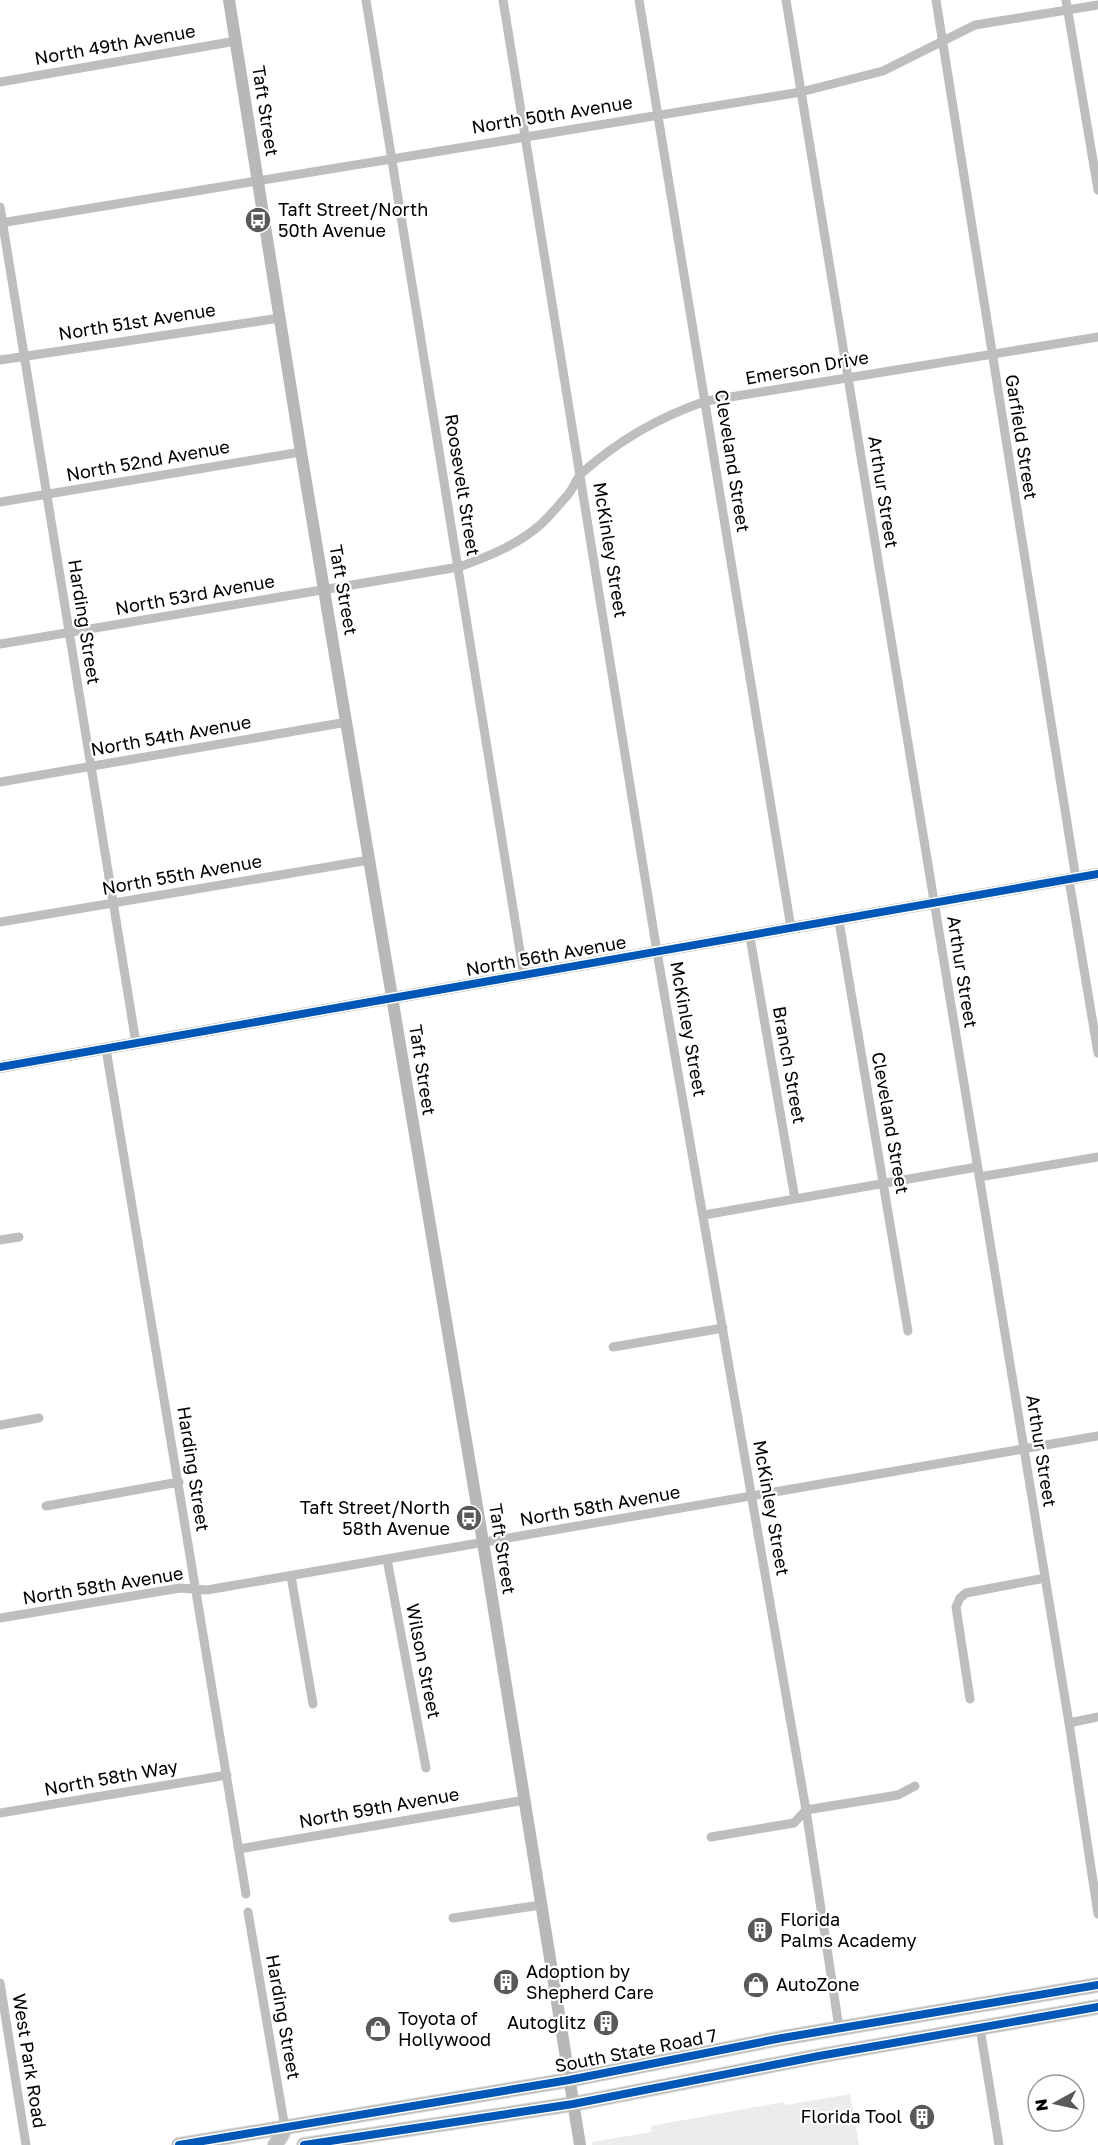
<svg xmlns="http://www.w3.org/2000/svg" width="1098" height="2145" font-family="'Golos Text',sans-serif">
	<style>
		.green { fill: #ececec }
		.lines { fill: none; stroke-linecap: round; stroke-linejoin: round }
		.primary-casing { stroke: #dbdbdb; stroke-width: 16 }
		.street { stroke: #bebebe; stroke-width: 9 }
		.secondary { stroke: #b8b8b8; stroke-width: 12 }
		.primary { stroke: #bebebe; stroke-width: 14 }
		.cycleway-casing { stroke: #fff; stroke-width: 11 }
		.cycleway { stroke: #0057b8; stroke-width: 8 }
		.labels { text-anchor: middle; stroke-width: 4.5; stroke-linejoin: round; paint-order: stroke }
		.street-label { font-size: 18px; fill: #000; stroke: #fff }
		.poi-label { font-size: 18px; fill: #000; stroke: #fff; text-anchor: start }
	</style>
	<rect width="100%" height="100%" fill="#fff"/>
	<path class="green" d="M850,2094L859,2145H592V2142L651,2132V2126L784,2102L785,2105Z"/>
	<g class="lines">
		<g class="primary-casing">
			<path id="primary" d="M179,2145L569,2080L782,2038L1098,1985
				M275,2145L282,2135L285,2128
				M304,2145L573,2104L819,2056L1098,2007"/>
		</g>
		<path class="street" d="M366,0L524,976
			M503,0L657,952L806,1810L839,2028
			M639,0L791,928
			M786,0L1069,1723L1098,1914
			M936,0L1076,879
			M1066,0L1098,190
			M0,82L236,41
			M0,207L136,1043
			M0,223L801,92L883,71L975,25L1098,5
			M0,360L280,318
			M0,502L301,452
			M0,644L459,567C487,557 517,545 540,525C549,517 557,507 565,498C573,491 575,479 583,472C618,441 662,416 706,401L1098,337
			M0,782L347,722
			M1069,880L1098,1053
			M839,921L908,1331
			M0,922L369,860
			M750,937L795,1199
			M106,1049L246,1894
			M979,1177L1098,1157
			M704,1215L977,1167
			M0,1240L19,1237
			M613,1347L723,1328
			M0,1425L39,1418
			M46,1506L179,1482
			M387,1559L426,1768
			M291,1576L313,1704
			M0,1618L180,1588L207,1590L1098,1436
			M970,1699L956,1607L960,1598L966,1593L1045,1578
			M1069,1723L1098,1717
			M0,1813L227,1775
			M711,1837L794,1823L806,1810L898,1795L915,1786
			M239,1849L525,1800
			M248,1912L285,2128
			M453,1918L541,1905
			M0,1983L26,2145
			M980,2028L999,2145"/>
		<path class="secondary" d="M229,0L301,452L483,1542L580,2145
			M0,1067L1098,874"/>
		<use href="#primary" class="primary"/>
		<g class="cycleway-casing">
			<path id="cycleway" d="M0,1067L1098,874
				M179,2145L569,2080L782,2038L1098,1985
				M304,2145L573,2104L819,2056L1098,2007"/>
		</g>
		<use href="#cycleway" class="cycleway"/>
	</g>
	<defs>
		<g id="bus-disc" transform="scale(1.35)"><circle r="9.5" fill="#595959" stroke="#fff"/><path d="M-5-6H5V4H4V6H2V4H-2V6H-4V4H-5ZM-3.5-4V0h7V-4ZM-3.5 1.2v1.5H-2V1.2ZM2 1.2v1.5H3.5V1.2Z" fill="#fff"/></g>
		<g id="building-disc" transform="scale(1.35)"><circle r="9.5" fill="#595959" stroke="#fff"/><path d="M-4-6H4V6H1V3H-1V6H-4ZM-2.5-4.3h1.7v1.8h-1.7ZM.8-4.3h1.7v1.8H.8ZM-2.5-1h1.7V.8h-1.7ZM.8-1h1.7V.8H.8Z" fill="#fff"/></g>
		<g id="shop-disc" transform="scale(1.35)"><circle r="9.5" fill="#595959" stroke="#fff"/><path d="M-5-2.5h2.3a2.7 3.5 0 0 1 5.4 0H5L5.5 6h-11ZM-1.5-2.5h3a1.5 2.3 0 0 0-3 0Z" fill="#fff"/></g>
	</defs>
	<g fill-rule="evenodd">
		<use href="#bus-disc" x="258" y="220"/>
		<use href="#bus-disc" x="469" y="1518"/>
		<use href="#building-disc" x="760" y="1930"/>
		<use href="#building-disc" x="506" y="1982"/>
		<use href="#shop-disc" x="756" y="1985"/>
		<use href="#building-disc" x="606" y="2023"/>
		<use href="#shop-disc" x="378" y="2029"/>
		<use href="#building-disc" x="922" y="2117"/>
	</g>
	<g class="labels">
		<g class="street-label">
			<text transform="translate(115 45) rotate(-10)" y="6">North 49th Avenue</text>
			<text transform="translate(265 111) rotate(81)" y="6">Taft Street</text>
			<text transform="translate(552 115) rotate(-9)" y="6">North 50th Avenue</text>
			<text transform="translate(137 322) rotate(-9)" y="6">North 51st Avenue</text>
			<text transform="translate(807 368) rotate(-10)" y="6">Emerson Drive</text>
			<text transform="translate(1021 437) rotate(81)" y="6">Garfield Street</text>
			<text transform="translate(148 461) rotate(-10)" y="6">North 52nd Avenue</text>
			<text transform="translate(732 461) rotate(81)" y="6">Cleveland Street</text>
			<text transform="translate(462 485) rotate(81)" y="6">Roosevelt Street</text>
			<text transform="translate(883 492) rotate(81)" y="6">Arthur Street</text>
			<text transform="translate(610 550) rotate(81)" y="6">McKinley Street</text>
			<text transform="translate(343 590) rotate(80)" y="6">Taft Street</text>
			<text transform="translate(195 595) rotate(-10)" y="6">North 53rd Avenue</text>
			<text transform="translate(84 622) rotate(81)" y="6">Harding Street</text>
			<text transform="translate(171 736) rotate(-10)" y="6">North 54th Avenue</text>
			<text transform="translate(182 875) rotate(-10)" y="6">North 55th Avenue</text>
			<text transform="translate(546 956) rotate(-10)" y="6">North 56th Avenue</text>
			<text transform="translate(962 972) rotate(81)" y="6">Arthur Street</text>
			<text transform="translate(688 1029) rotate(80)" y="6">McKinley Street</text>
			<text transform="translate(789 1065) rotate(80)" y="6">Branch Street</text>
			<text transform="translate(422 1070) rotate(81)" y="6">Taft Street</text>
			<text transform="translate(890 1123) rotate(80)" y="6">Cleveland Street</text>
			<text transform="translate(1041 1451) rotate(81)" y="6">Arthur Street</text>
			<text transform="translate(193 1469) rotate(81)" y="6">Harding Street</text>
			<text transform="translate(600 1506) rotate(-10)" y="6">North 58th Avenue</text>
			<text transform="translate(771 1508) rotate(80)" y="6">McKinley Street</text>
			<text transform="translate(502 1549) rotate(81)" y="6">Taft Street</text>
			<text transform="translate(103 1586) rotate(-9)" y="6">North 58th Avenue</text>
			<text transform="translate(423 1661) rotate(79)" y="6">Wilson Street</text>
			<text transform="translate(111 1778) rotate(-10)" y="6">North 58th Way</text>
			<text transform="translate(379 1808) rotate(-10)" y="6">North 59th Avenue</text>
			<text transform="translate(283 2017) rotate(80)" y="6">Harding Street</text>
			<text transform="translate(636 2051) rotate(-11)" y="6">South State Road 7</text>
			<text transform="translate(29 2061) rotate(81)" y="6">West Park Road</text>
		</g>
		<g class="poi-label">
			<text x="278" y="216">Taft Street/North<tspan x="278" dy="21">50th Avenue</tspan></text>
			<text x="450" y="1514" text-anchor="end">Taft Street/North<tspan x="450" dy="21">58th Avenue</tspan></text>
			<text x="780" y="1926">Florida<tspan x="780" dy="21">Palms Academy</tspan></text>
			<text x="526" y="1978">Adoption by<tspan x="526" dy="21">Shepherd Care</tspan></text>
			<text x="776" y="1991">AutoZone</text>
			<text x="398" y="2025">Toyota of<tspan x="398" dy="21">Hollywood</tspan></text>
			<text x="586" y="2029" text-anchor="end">Autoglitz</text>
			<text x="902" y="2123" text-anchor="end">Florida Tool</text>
		</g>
	</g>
	<g transform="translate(1056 2103) rotate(262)"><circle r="28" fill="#ffffff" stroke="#999999" stroke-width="1.5"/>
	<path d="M0-4.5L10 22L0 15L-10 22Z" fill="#595959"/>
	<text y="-9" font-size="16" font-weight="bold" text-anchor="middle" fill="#000000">N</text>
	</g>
</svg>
